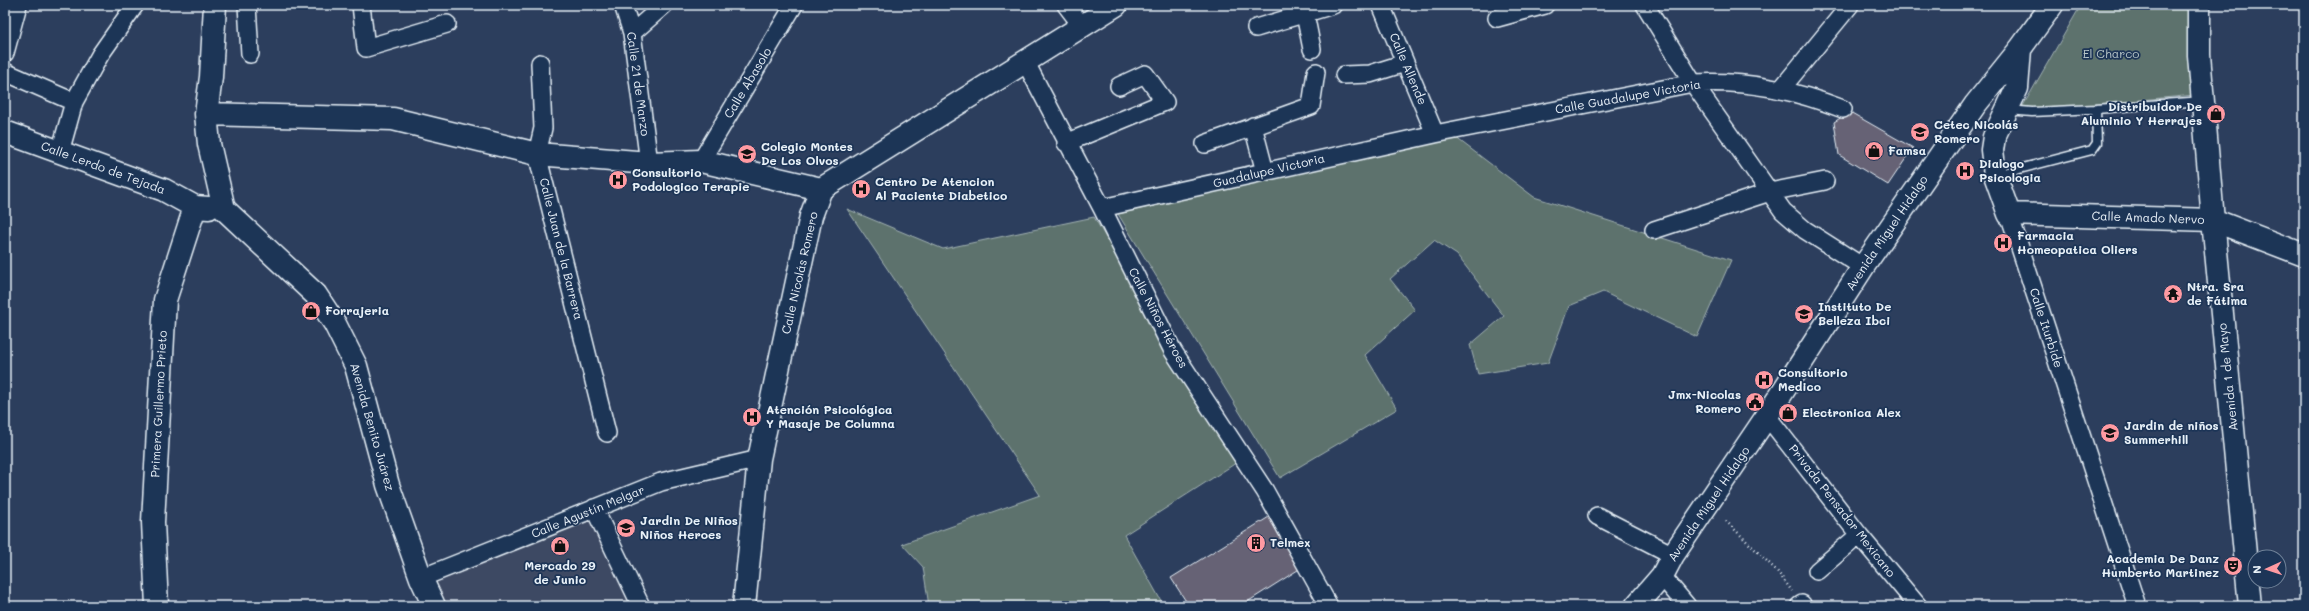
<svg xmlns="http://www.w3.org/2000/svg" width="2309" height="611" font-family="Mali,sans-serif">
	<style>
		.built { fill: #3d4964 }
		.green { fill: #5d726d; stroke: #a2b2b2 }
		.building { fill: #666274; stroke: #e8f1f8 }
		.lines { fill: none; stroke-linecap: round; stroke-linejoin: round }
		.lane-casing { stroke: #e8f1f8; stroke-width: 11 }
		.street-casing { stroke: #e8f1f8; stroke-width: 20 }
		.secondary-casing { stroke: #e8f1f8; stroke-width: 25 }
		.path { stroke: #e8f1f8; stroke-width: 2.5; stroke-dasharray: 1 3; stroke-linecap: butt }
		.lane { stroke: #1d3557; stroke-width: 8 }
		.street { stroke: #1d3557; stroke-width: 17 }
		.secondary { stroke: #1d3557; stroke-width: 22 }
		.labels { text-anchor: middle; stroke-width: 3.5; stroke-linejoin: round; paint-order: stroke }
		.park-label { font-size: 12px; fill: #b7c5c7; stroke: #1d3557 }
		.street-label { font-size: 12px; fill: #e8f1f8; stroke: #1d3557 }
		.poi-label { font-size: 12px; font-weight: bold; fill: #e8f1f8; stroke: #1d3557; text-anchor: start }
	</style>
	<rect width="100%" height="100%" fill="#2c3e5d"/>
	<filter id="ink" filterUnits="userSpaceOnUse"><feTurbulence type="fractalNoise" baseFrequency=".025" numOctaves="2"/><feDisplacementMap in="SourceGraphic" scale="8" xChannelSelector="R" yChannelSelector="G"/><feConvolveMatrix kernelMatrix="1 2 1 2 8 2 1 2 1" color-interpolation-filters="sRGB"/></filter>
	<g filter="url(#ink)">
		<path class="built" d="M593,513L636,606H446L433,578Z"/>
		<path class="green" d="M2081,5H2189L2195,95L2020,111Z
			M1455,137L1534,197L1731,260L1697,337L1603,292L1569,306L1548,363L1478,374L1470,345L1504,316L1457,255L1434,240L1390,279L1415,310L1365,355L1397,409L1280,478L1118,214Z
			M847,209L943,249L1094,217L1236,463L1124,535L1164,606H929L923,567L902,544L1040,495Z"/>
		<path class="building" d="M1850,112L1913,148L1888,185L1839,155L1834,122Z
			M1269,517L1301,568L1241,606H1189L1171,578Z"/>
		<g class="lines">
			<g class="lane-casing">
				<path id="lane" d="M2008,110L2032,112L2096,109L2203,101
					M1996,175L2092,150L2097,143L2096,109"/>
			</g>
			<g class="street-casing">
				<path id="street" d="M247,5L250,54
					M361,5L366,48L447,24
					M623,5L632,33L649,163
					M1066,5L1082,26
					M1381,5L1435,134
					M1645,5L1693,83L1783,211L1805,230L1863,267
					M1305,14L1312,49
					M1497,18L1545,5
					M1256,28L1333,5
					M632,33L664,5
					M5,53L18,5
					M540,63L543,128L537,154L607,433
					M1026,63L1102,208L1173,351L1265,491L1329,606
					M5,72L74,102
					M1344,75L1370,74L1405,63
					M1782,88L1850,5
					M1253,126L1265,172
					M1066,143L1165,102L1145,74L1119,86
					M1205,144L1311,106L1316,72
					M60,152L74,102L100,55L135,5
					M701,161L794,5
					M1102,208L1435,134L1693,83C1747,80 1793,90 1843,109
					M2009,214L2137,606
					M1654,230L1770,192L1825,181
					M1767,416L1859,535L1918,606
					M594,508L641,606
					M1597,516L1673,555
					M1817,571L1859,535
					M1662,576L1687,606
					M421,578L661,482L759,459
					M1799,606L1802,604"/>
			</g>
			<g class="secondary-casing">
				<path id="secondary" d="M215,5L211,77L206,114L209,144L224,209L316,295L335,324L356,366L388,485L421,578L434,606
					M2199,5V55L2213,220L2250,606
					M2020,49L2017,88L1994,137L1992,150L1995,175L2009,214L2213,220L2304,255
					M206,114L393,119L537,154L649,163L701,161L821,189
					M5,132L164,190L195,207L209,208
					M157,606L153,522L165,300L195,207
					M744,606L759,459L811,216L821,189L1116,5
					M1636,606L1662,576L1673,555L1767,416L1863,267L1975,105L2020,49L2052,5"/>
			</g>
			<path class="path" d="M1726,521L1777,571L1792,591"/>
			<use href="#lane" class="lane"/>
			<use href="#street" class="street"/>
			<use href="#secondary" class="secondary"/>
		</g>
	</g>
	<defs>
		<g id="shop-disc" transform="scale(1)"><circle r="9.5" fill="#ff9aa2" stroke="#1d3557"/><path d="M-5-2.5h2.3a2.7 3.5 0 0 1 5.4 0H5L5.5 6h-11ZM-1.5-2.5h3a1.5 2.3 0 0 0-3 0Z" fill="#111"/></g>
		<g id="school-disc" transform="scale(1)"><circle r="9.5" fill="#ff9aa2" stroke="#1d3557"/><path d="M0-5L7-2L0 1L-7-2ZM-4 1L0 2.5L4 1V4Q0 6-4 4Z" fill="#111"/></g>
		<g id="hospital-disc" transform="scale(1)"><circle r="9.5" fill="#ff9aa2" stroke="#1d3557"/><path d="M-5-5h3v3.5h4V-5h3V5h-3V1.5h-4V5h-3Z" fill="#111"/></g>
		<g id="temple-disc" transform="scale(1)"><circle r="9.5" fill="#ff9aa2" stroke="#1d3557"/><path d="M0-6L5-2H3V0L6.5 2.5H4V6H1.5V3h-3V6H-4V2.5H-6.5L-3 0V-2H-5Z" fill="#111"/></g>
		<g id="university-disc" transform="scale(1)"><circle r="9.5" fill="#ff9aa2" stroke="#1d3557"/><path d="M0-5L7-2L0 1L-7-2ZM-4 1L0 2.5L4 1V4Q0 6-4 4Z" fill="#111"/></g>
		<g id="civic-disc" transform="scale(1)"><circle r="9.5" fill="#ff9aa2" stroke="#1d3557"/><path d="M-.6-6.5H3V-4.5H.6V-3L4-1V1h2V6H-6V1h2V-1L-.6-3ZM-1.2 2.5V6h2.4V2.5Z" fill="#111"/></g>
		<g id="building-disc" transform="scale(1)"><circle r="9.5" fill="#ff9aa2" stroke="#1d3557"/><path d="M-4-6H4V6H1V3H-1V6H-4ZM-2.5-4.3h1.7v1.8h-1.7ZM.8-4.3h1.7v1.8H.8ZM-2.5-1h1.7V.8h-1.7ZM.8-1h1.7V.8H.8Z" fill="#111"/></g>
		<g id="theatre-disc" transform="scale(1)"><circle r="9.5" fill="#ff9aa2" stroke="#1d3557"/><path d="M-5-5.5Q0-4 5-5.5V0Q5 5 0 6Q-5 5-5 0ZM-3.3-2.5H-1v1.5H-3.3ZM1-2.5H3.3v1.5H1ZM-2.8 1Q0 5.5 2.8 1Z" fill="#111"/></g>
	</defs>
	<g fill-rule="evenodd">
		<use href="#shop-disc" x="2216" y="114"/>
		<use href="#school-disc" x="1920" y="132"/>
		<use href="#shop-disc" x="1874" y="151"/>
		<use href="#school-disc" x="747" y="154"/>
		<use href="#hospital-disc" x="1965" y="171"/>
		<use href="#hospital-disc" x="618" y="180"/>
		<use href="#hospital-disc" x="861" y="189"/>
		<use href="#hospital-disc" x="2003" y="243"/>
		<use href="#temple-disc" x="2173" y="294"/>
		<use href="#shop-disc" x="311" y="311"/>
		<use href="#university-disc" x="1804" y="314"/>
		<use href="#hospital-disc" x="1764" y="380"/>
		<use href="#civic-disc" x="1755" y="402"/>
		<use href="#shop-disc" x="1788" y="413"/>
		<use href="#hospital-disc" x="752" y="417"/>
		<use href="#school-disc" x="2110" y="433"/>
		<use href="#school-disc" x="626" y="528"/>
		<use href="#building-disc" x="1256" y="543"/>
		<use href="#shop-disc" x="560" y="546"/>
		<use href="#theatre-disc" x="2233" y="566"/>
	</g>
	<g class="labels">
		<g class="park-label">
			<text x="2111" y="58">El Charco</text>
		</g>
		<g class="street-label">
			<text transform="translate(1408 69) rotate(67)" y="4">Calle Allende</text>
			<text transform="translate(748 83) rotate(-59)" y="4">Calle Abasolo</text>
			<text transform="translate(638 84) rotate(82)" y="4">Calle 21 de Marzo</text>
			<text transform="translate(1628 97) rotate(-10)" y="4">Calle Guadalupe Victoria</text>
			<text transform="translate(103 168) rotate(20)" y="4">Calle Lerdo de Tejada</text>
			<text transform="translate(1269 171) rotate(-13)" y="4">Guadalupe Victoria</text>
			<text transform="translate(2148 218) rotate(2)" y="4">Calle Amado Nervo</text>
			<text transform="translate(1887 233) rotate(-56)" y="4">Avenida Miguel Hidalgo</text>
			<text transform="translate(561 249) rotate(76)" y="4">Calle Juan de la Barrera</text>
			<text transform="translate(800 273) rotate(-77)" y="4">Calle Nicolás Romero</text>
			<text transform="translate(1158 318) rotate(62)" y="4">Calle Niños Héroes</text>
			<text transform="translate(2046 328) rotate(72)" y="4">Calle Iturbide</text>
			<text transform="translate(2228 377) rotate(-96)" y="4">Avenida 1 de Mayo</text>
			<text transform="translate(159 404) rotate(-87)" y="4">Primera Guillermo Prieto</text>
			<text transform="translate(372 427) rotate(74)" y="4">Avenida Benito Juárez</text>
			<text transform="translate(1709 504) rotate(-56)" y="4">Avenida Miguel Hidalgo</text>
			<text transform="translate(1842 511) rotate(52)" y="4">Privada Pensador Mexicano</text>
			<text transform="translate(588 512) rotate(-22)" y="4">Calle Agustín Melgar</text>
		</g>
		<g class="poi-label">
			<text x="2202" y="111" text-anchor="end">Distribuidor De<tspan x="2202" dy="14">Aluminio Y Herrajes</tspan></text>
			<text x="1934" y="129">Cetec Nicolás<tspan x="1934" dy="14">Romero</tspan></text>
			<text x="761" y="151">Colegio Montes<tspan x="761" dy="14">De Los Olvos</tspan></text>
			<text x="1888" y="155">Famsa</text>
			<text x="1979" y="168">Dialogo<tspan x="1979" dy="14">Psicologia</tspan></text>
			<text x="632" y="177">Consultorio<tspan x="632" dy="14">Podologico Terapie</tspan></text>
			<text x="875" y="186">Centro De Atencion<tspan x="875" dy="14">Al Paciente Diabetico</tspan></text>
			<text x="2017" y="240">Farmacia<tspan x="2017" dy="14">Homeopatica Oliers</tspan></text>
			<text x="2187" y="291">Ntra. Sra<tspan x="2187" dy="14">de Fátima</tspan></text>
			<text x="1818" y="311">Instituto De<tspan x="1818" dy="14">Belleza Ibci</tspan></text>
			<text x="325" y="315">Forrajeria</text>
			<text x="1778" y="377">Consultorio<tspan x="1778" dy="14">Medico</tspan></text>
			<text x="1741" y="399" text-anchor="end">Jmx-Nicolas<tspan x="1741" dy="14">Romero</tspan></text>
			<text x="766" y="414">Atención Psicológica<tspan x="766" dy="14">Y Masaje De Columna</tspan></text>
			<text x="1802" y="417">Electronica Alex</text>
			<text x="2124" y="430">Jardin de niños<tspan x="2124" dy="14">Summerhill</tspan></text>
			<text x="640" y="525">Jardin De Niños<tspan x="640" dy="14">Niños Heroes</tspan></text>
			<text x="1270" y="547">Telmex</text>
			<text x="2219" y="563" text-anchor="end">Academia De Danz<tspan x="2219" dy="14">Humberto Martinez</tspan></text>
			<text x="560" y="570" text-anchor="middle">Mercado 29<tspan x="560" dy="14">de Junio</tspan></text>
		</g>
	</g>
	<rect width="2309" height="611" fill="none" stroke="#1d3557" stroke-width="20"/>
	<rect x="10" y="10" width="2289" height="591" fill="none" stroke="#e8f1f8" stroke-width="1.5" filter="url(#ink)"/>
	<g transform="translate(2267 569) rotate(267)"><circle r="19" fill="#1d3557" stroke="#6e8097"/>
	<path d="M0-3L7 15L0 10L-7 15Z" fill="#ff9aa2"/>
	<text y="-6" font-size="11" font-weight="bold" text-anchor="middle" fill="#e8f1f8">N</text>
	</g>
</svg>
